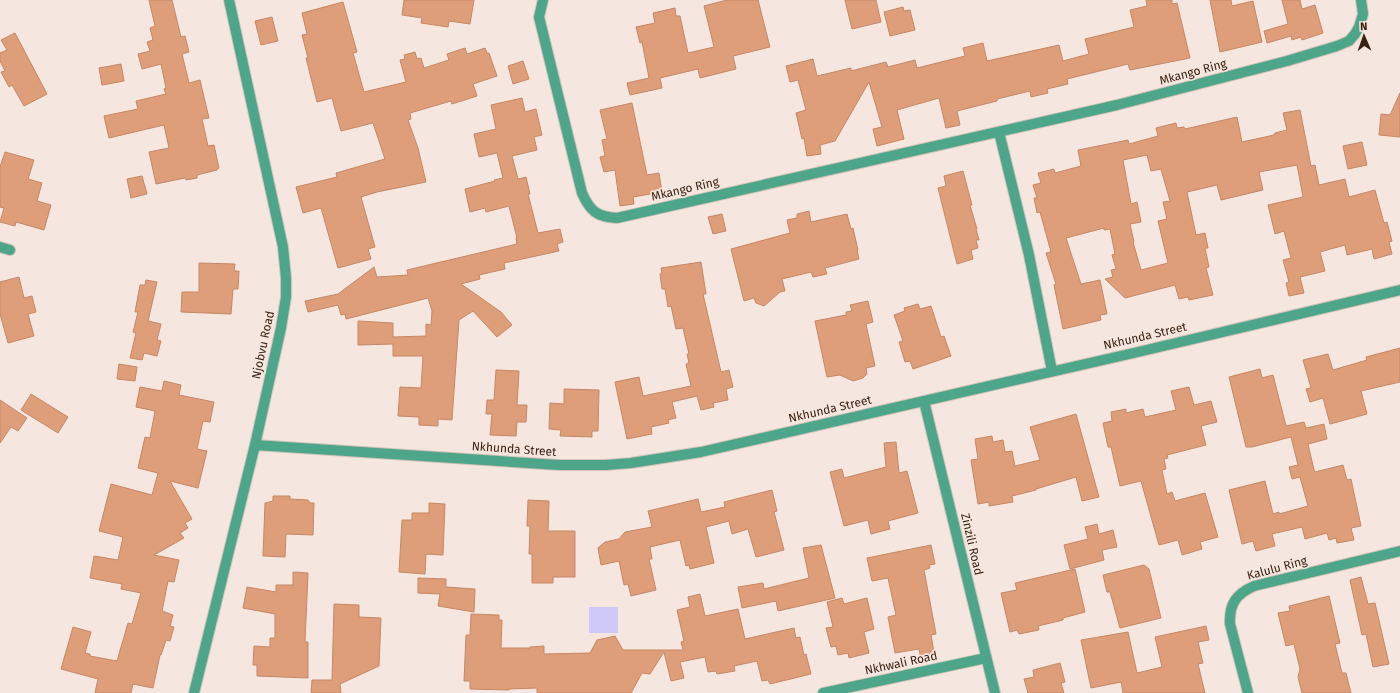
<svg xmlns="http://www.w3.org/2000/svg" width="1400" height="693" font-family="'Fira Sans',sans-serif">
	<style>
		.water { fill: #cec9f6 }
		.building { fill: #df9e7a; stroke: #c68764; fill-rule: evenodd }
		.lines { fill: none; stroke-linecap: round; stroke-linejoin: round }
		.minor-casing { stroke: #d3c3ba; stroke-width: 12 }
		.minor { stroke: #4da689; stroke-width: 10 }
		.labels { text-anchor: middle; stroke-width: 3.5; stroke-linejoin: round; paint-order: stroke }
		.street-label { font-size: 12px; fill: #3a2112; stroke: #f5e7df }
	</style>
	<rect width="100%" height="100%" fill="#f5e7df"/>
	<path class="water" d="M589,607H618V633H589Z"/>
	<path class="building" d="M149,0H172L181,37L185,36L189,52L182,54L189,83L200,80L209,118L202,119L208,146L214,145L219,168L217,169V170L197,175V178L186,180L185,178L156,184L149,152L169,148L164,125L109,138L104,116L138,109L136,101L166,94L164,89L166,88L161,64L142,69L138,54L150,51L147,42L153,40L150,28L155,26Z
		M404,0H474L470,24L449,21L448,27L421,23L422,18L402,15Z
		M727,0H758L770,47L733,56L736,69L700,78L698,69L660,78L662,88L630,95L627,83L649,78L642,42L640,43L636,27L655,23L653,13L675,8L676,16H680L688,53L714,47L704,6Z
		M845,0H876L881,22L852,29Z
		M1146,0H1172V4L1177,3L1190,58L1130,70L1128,64L1067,79L1068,84L1047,89L1048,93L1031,97L1030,91L997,99V101L957,111L960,125L946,128L939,98L897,110L904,139L877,146L873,129L882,127L869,82L835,141L820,145L821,154L807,156L804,138L802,139L796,113L806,110L798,80L790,82L786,66L813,59L817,76L851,68V71L886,62L888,67L915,60L917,68L965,56L963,48L983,43L987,61L1059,45L1063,61L1089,54L1085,39L1134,27L1130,10L1147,6Z
		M1210,0H1231L1232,6L1253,1L1262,42L1220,52Z
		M1282,0H1300L1302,9L1315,5L1323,33L1302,40L1301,37L1292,40L1291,36L1267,43L1264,31L1288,24Z
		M343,2L357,52L353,53L364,92L406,82L400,60L405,59L404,55L415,52L417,59L421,58L424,68L449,60L447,54L465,48L467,54L485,48L487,53H489L497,76L473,84L477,96L452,104L451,101L410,113L411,119L408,120L418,148L426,182L377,192L361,197L375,247L368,249L371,259L338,268L321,208L303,213L296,187L337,177L336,173L385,159L373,123L341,131L332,98L317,102L306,58H308L302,35L307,34L302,13Z
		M903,7L904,11L910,10L915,30L890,36L884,12Z
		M272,17L278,41L261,45L255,21Z
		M15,33L47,94L24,106L12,85L9,87L1,72L5,71L0,61V53L7,50L1,40Z
		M523,61L529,79L513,84L508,66Z
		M121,64L124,81L102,85L99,68Z
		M1400,93V137L1379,135L1381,114L1390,115Z
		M522,98L525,112L536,109L542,135L534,137L537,150L512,156L518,179L526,177L530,194H528L538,233L560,229L563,242L557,244L559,251L504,263L505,269L479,275L480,279L461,284L501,312L512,325L497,337L473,311L459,320L452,420L438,419V426L419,425V417L398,416L400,387L421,388L423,356H393V344L358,345V321L393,323V337L426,336V324L431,325L432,311L428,298L346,319L345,314L341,315L338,305L308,312L305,301L338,294L374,267L377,277L408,275L407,270L517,244L516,238H517L509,206L486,212L485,208L470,212L465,189L495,181L494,180L503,178L497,153L479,157L474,134L496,129L491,105Z
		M632,103L647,175L659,173L662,192L633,197L634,204L620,206L615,170L604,172L600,157L605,156L602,140L607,139L600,110Z
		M1300,110L1311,166L1315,165L1319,185L1345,179L1349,197L1375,190L1384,223L1387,222L1392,241L1389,242L1392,254L1374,259L1372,249L1347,255L1345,245L1320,252L1325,271L1300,277L1304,293L1289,296L1286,283L1289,282L1283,260L1291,258L1284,231L1275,234L1268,205L1303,197L1297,165L1259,172L1263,190L1221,200L1217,185L1187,192L1196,235L1205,233L1208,248H1205L1209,267L1206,268L1213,295L1189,300L1188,297L1179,299L1175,285L1125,298L1105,279L1113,277L1111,270L1116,269L1112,255L1115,254L1110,229L1104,230V228L1066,238L1081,284L1100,280L1107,314L1100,315L1101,320L1063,329L1054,285L1056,284L1046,253L1051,252L1040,212L1037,213L1034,198H1037L1033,185L1041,183L1038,173L1054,169L1055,173L1081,166L1078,150L1128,140L1129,144L1158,136L1156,128L1176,123L1177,128L1184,127L1185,129L1237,117L1242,142L1274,135L1275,133L1287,130L1283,113ZM1147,155L1151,171L1161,169L1170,201L1163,202L1167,219L1158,221L1168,263L1141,270L1133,242H1134L1130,224L1141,222L1137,202L1131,204L1123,160Z
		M1362,142L1367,165L1348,169L1343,146Z
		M5,152L34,160L28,179L42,183L37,201L51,205L44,230L16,222L15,226L0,222L4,208L0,207V167Z
		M963,171L972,205H970L977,229H976L979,240H976L978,248L971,250L973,259L957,264L938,188L946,186L944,176Z
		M142,176L147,194L131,198L127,179Z
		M809,211L811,222L847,214L851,229L853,228L858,250H857L859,259L825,268L827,274L813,277L811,272L782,279L785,291L780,292L764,306L756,303L754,298L744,301L731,249L790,233L787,220L797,218V214Z
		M722,214L726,231L713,234L708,217Z
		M701,262L706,294H703L721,372L729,370L733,387L726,389L728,400L713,403L714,407L701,410L697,396L672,402L676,418L668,420L669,423L651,427L652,434L627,439L615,382L639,377L643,396L691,386L686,364L689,363L687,354H689L683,328L676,329L671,306L668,307L665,289H662L660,274L662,273L661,268Z
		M199,263L235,264L234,271H239L238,289H233L231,314L181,312L182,292H199Z
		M19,277L24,298L32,296L36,312L28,314L34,336L8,343L0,314V282Z
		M146,280L157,282L148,321L161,324L157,340L161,341L157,356L144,353L142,360L130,358L136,333L133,332L138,312H135L140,285H145Z
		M868,301L873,322L866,324L875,366L866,368L867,374L863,378L853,381L840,375L827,377L815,321L846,315V312L852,311L850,305Z
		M918,304L920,309L931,306L941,337L944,336L951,356L913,369L910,361L905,362L899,342L903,341L894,315L905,311L904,308Z
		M1400,348V382L1361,391L1367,414L1330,424L1323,398L1310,402L1306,389L1311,388L1303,360L1328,354L1333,370L1367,360L1366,357Z
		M119,364L137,367L135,381L117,379Z
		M1260,369L1262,378L1273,375L1286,426L1304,422L1306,428L1324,424L1327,439L1308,444L1314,470L1315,472L1343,465L1347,480L1351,479L1361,526L1351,528L1354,540L1337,543L1336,538L1329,540L1327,533L1305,539L1302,527L1272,534L1275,546L1256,551L1253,541L1242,544L1229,490L1265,481L1273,514L1279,512V514L1308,506L1300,477L1292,479L1289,467L1298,465L1291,437L1252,447H1246L1229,377Z
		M496,370L519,371L517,405H527L526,422H517L516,436L490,435L492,414H486L487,400H494Z
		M164,381L181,385L179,395L214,402L210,422L203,421L197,449L207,451L198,488L170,481L192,519L185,523L188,528L180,533L184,538L154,555L179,560L174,582L168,581L162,611L173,615L170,626L174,627L170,641L166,640L161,655H160L153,688L133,684L131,693H95L98,679L61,669L73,627L91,632L85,653L90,654V656L117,661L128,623L132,624L141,593L121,589L122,584L90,578L94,556L118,560L123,537L99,531L111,484L152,495L158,473L138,468L145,437L150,438L155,411L136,407L140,387L162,391Z
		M1189,387L1194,405L1211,401L1217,422L1201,426L1206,445L1167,455L1168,458L1164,459L1166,469L1162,470L1167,494L1172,492L1175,501L1205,493L1218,537L1200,542L1202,549L1182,555L1178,540L1159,545L1141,481L1120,486L1111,447H1108L1103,423L1112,421L1111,412L1126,409V413L1143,409L1145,417L1176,410L1171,391Z
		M564,389L599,390L598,431H592V437L560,436L561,430L549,429L550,403L564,404Z
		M31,394L68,417L58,433L21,410Z
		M0,400L27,418L18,431L11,427L0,443Z
		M1076,414L1099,497L1082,501L1076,477L1036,489V490L1012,496L1013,502L989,506V502L978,504L971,460L978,459L975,439L992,436L993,442L1003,440L1005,452L1012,451L1015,466L1040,460L1030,427Z
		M896,442L899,473L907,471L918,513L888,521L890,529L871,534L868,520L844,526L830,472L842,469L844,478L886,467L884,443Z
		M772,490L777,511L774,512L784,550L756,557L748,529L732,534L729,521L706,527L714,563L690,569L689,565L686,566L680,540L650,547L652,559H649L656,590L631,596L628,584L624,585L619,561L601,565L598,548L605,542L619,539L625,532L652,527L648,511L698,499L701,512L725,507L724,502Z
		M273,496H290V499L308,500L310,503H314L313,535L286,534L285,557L263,556L265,503L273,501Z
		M528,500L549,501L548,531H575V577H553V583H532V554H529L530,526H527Z
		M429,503L445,504L443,555L426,554L425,574L399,572L402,520H412V513H429Z
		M1097,524L1099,534L1113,530L1117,547L1102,550L1104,560L1070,569L1064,545L1088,539L1085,527Z
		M821,545L835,598L778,611L776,601L742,608L738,587L763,583L764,589L809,578L803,548Z
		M931,545L935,564L929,565L930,568L924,570L936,634L931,635L935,658L921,660L919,649L895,653L888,617L896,615L888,578L872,581L867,558Z
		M1144,565L1149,569L1161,618L1120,628L1110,592H1107L1103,575Z
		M1075,569L1085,612L1063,618V620L1038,626L1039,630L1019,634L1017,630L1010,632L1001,593L1017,590L1015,583Z
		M293,572L308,573L305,642H308V678L257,676V665H253L254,646L270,647V638H275V614L243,608L247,587L276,592V585H293Z
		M1361,577L1368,604L1375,603L1389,664L1373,667L1366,634L1362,635L1350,580Z
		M418,578L446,579V587L475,589L474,612L438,606L440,594L418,593Z
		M700,594L705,616L738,609L745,639L794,628L796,638L800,637L804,655L806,654L811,674L770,684L768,680L762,681L757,661L734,666L735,671L717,674L716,671L708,672L705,657L680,662L684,678L671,681L664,652L650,674L642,673L631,693H537V688L509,689V690L470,689V681H464L466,635H470L471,614L499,615V620H502L501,648H530V647L544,646V654L590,653L597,640L615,636L623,650H683L681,642L684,641L677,610L690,607L688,597Z
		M1329,596L1340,643L1335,644L1342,673H1346L1351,693H1302L1298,677L1300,669L1294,644L1286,646L1278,613L1290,611L1289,606Z
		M842,598L844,604L867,598L874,629L864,632L869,653L849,658L848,653L838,655L836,646L831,647L826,628L833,627L827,602Z
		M334,604L359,605V617L381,618L379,666L340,684L341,693H311L312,680H332Z
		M1206,626L1209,640L1198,642L1203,663L1198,664L1205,693H1123L1121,682L1091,688L1081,640L1128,632L1137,673L1162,667L1155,637Z
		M1060,663L1065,682L1061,683L1064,693H1028L1024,679L1034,677L1033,670Z"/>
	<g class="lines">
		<g class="minor-casing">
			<path id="minor" d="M543,0L539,17L582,193C590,211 597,217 617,218L1117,105L1287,61L1337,46L1349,41L1355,34L1359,27L1363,14L1361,0
				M999,132L1029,255L1052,371
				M0,247L10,250
				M924,401L995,693
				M255,445L559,465H606L631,463L701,452L1138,352L1400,290
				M194,693L255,445L281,328L286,297V278L283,247L229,0
				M823,693L986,658
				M1248,693L1230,624C1229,604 1236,594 1254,586L1400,551"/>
		</g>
		<use href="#minor" class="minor"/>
	</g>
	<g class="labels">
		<g class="street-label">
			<text transform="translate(1193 72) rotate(-15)" y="4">Mkango Ring</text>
			<text transform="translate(685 189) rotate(-13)" y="4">Mkango Ring</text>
			<text transform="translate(1145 336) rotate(-13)" y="4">Nkhunda Street</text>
			<text transform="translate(263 345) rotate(-78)" y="4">Njobvu Road</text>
			<text transform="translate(830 409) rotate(-13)" y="4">Nkhunda Street</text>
			<text transform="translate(514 449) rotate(4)" y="4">Nkhunda Street</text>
			<text transform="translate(972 544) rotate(77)" y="4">Zinzili Road</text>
			<text transform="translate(1277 568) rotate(-15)" y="4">Kalulu Ring</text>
			<text transform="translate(901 663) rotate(-12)" y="4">Nkhwali Road</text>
		</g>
	</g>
	<g transform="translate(1364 36) rotate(358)" stroke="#f5e7df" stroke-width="3" paint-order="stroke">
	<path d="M0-3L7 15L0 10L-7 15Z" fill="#3a2112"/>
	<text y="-6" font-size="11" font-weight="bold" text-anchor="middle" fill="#3a2112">N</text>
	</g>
</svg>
